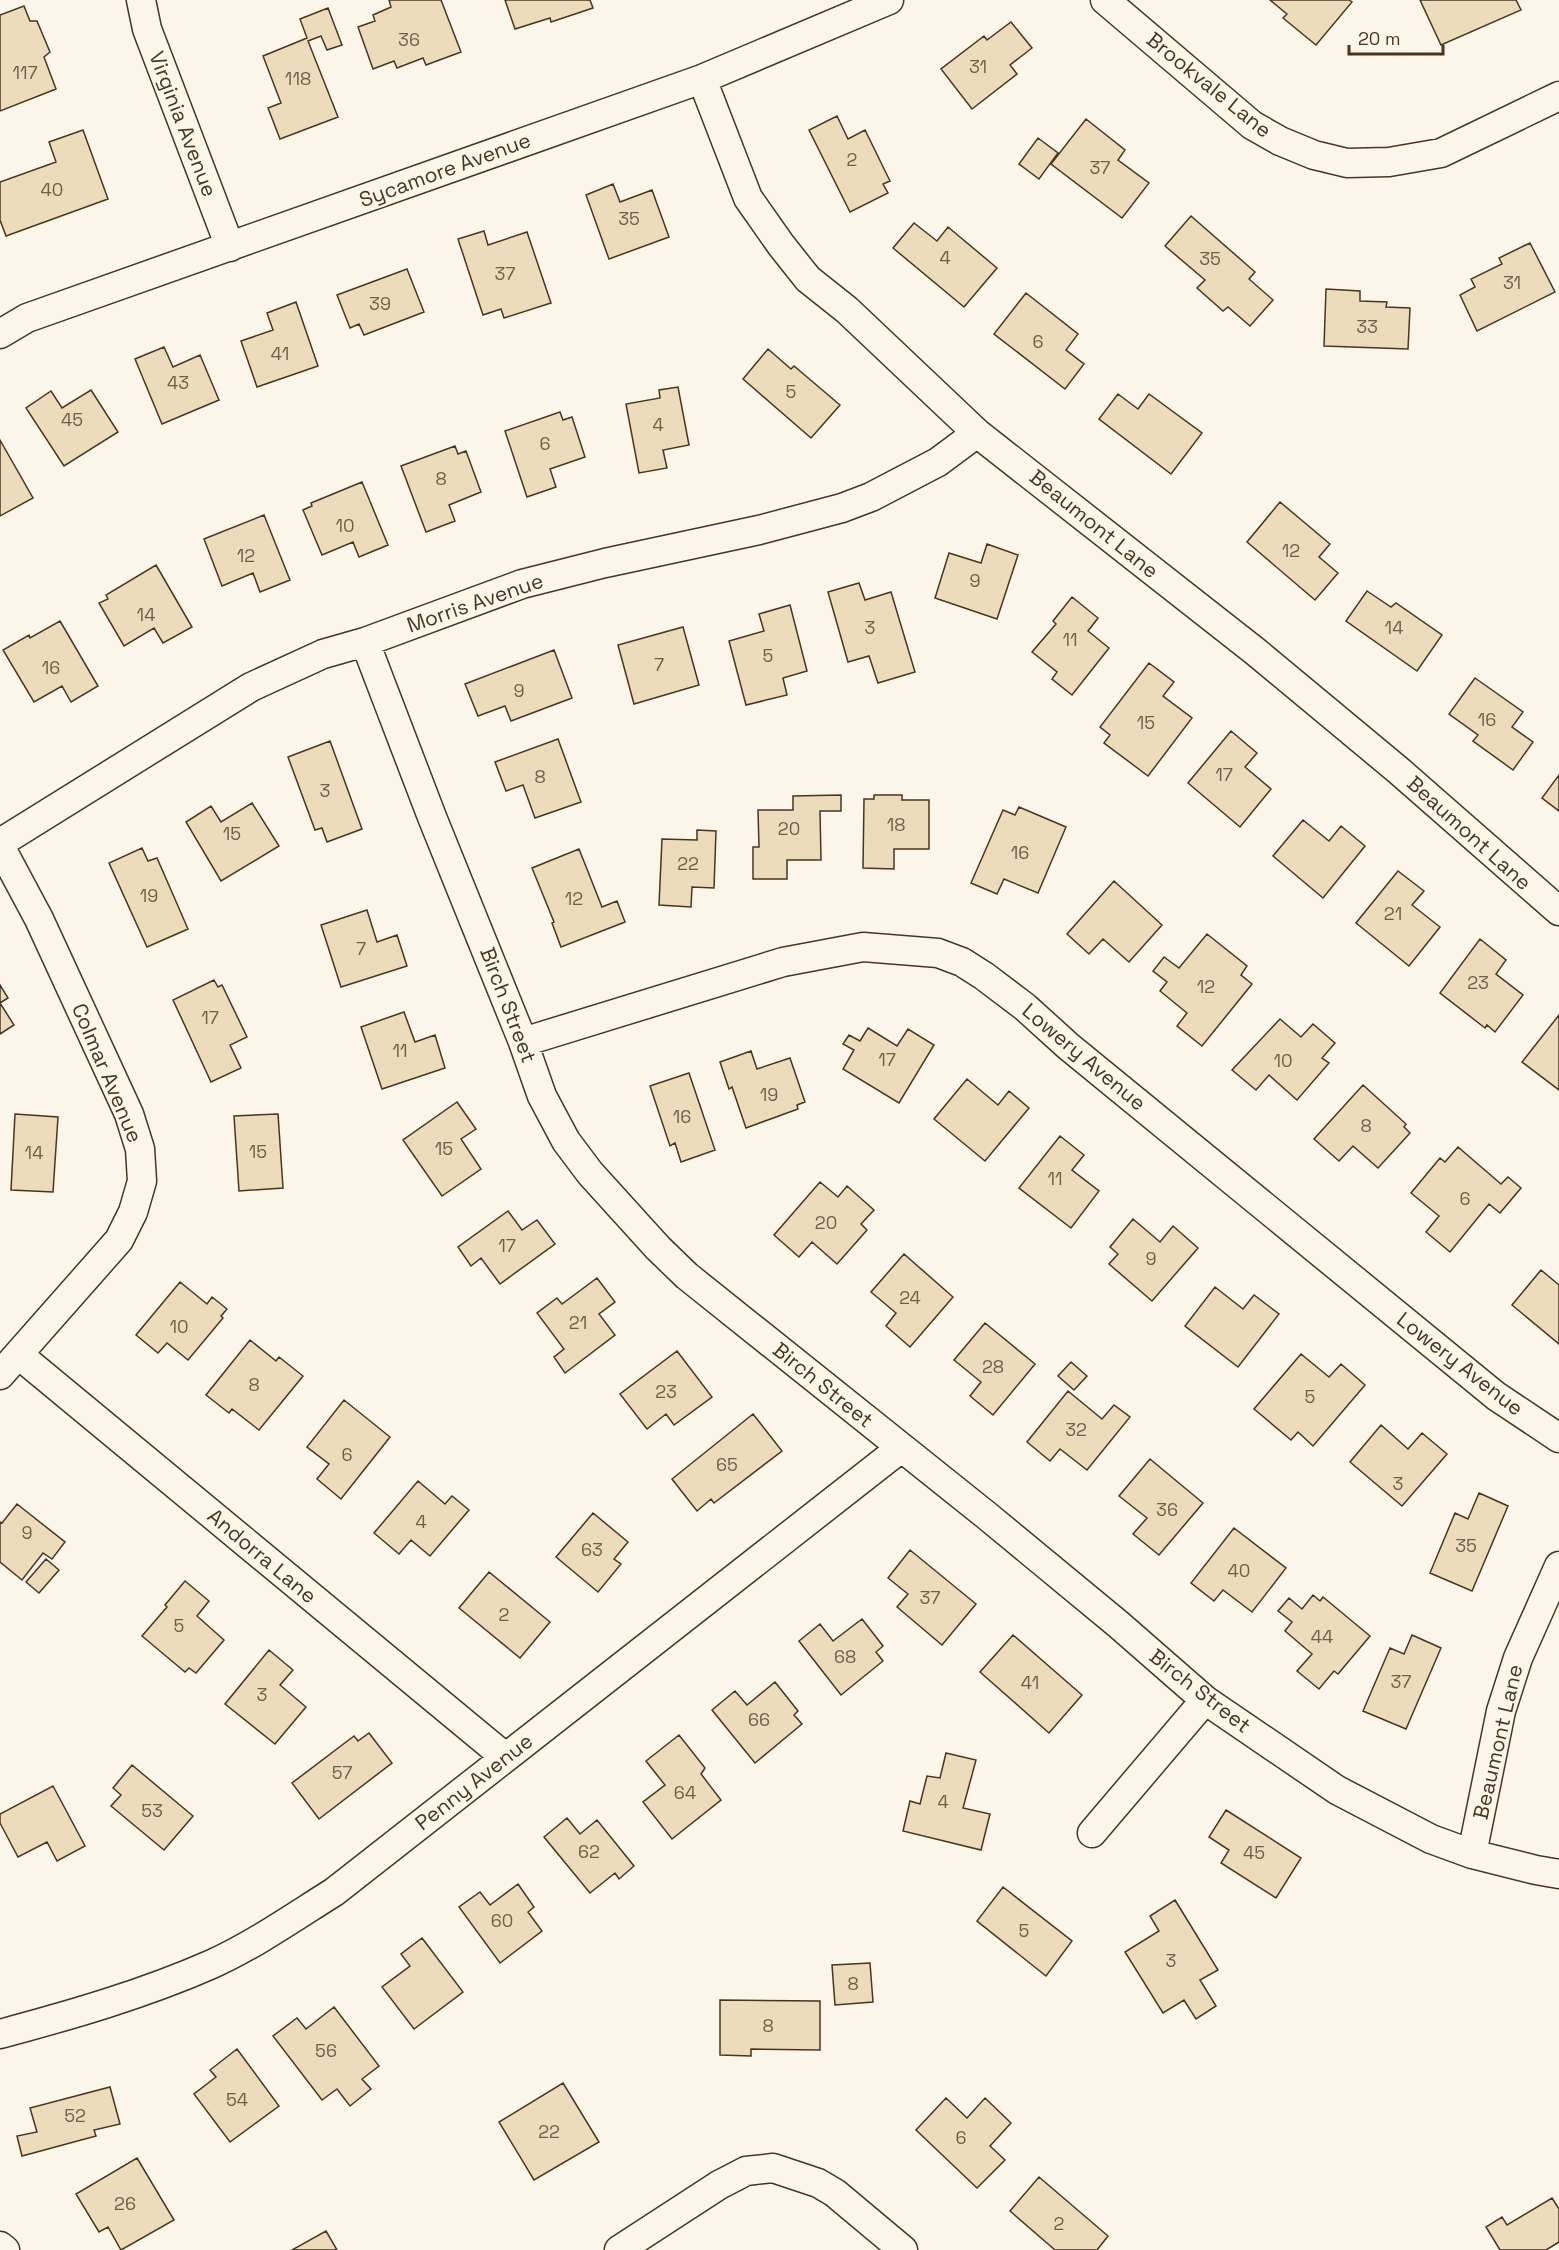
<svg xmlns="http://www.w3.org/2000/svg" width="1559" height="2250" font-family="'Space Grotesk',sans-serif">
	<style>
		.building { fill: #ecdcbc; stroke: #4a3520; stroke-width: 1.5 }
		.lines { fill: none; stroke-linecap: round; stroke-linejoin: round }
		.minor-casing { stroke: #4a3520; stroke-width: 31 }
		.minor { stroke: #fbf6e9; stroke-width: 28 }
		.labels { text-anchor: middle; stroke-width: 4.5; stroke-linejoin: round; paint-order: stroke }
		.number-label { font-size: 18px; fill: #725f47 }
		.street-label { font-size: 21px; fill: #4a3520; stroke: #fbf6e9 }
	</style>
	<rect width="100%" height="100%" fill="#fbf6e9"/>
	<path class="building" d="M389,0H441L461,52L426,65L423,58L397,68L394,61L373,69L358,27L375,21L373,15L391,7Z
		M505,0H590L593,8L551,22L550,18L515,29Z
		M1270,0H1349L1352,2L1316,45L1283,18L1287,14Z
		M1420,0H1516L1521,10L1441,45Z
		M24,6L30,21H37L50,52L44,57L56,89L0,111V15Z
		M328,8L342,45L327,50L321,36L308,41L338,117L280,139L268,108L281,103L263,56L307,38L300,19Z
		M1011,22L1032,48L1010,65L1017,74L972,109L941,69L984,36L987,40Z
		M837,116L848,139L865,130L890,181L883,184L888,193L850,212L809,130Z
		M1086,119L1125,150L1118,160L1149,183L1122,218L1051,164Z
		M83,130L108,199L6,236L0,220V182L56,162L49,142Z
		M1038,138L1058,153L1039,179L1019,164Z
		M613,184L620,202L652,190L669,237L609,259L586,195Z
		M1191,216L1255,272L1249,279L1273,300L1250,326L1228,307L1223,311L1197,288L1205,280L1165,246Z
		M914,223L937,241L948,227L997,268L964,307L893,248Z
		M484,231L488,245L527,232L551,303L504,318L501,309L483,315L458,239Z
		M1530,243L1555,292L1477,331L1460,295L1475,287L1471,279L1502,264L1499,258Z
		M407,269L424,312L364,335L359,324L350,328L337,295Z
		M1326,289L1360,291V301L1387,302L1386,307L1410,308L1408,349L1324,346Z
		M1026,293L1078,334L1066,350L1084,364L1065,389L994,334Z
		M296,302L318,366L257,387L241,341L273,330L267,313Z
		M164,347L173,367L200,355L219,400L162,424L135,359Z
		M768,349L791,369L794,366L840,405L811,438L743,379Z
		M678,387L689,445L663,450L667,468L639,473L626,404L660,398L659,390Z
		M91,390L118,432L64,466L26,408L51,391L62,408Z
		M1118,394L1138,409L1149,394L1202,433L1171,474L1099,419Z
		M560,412L563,420L572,417L585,457L550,469L556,487L527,497L505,431Z
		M0,440L33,498L0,516Z
		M455,446L458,454L466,451L481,492L449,505L455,521L426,532L401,466Z
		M362,482L388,545L359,557L353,542L322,555L303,510L312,506L311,503Z
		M1280,502L1330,544L1319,557L1338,573L1315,600L1247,542Z
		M264,515L290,580L260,592L253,573L222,586L204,539Z
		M987,544L1018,555L997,619L935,598L949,553L981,563Z
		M156,565L192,627L163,643L154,628L124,646L99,603L108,599L106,595Z
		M859,583L865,600L891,592L915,672L878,683L869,656L848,662L828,592Z
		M1367,591L1391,607L1396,603L1442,635L1417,671L1346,621Z
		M1072,597L1098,618L1088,631L1109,648L1072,695L1052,679L1057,672L1032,652L1056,624L1053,621Z
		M790,605L807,671L783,678L787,695L746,705L729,641L764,631L759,614Z
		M60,621L98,686L71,702L62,686L34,702L3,650L29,635L30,638Z
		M683,627L699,685L634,704L618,645Z
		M554,650L572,698L511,721L505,706L478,716L465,684Z
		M1149,663L1174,682L1163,696L1192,718L1148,776L1104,743L1110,735L1100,727Z
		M1475,678L1523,712L1512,727L1533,742L1513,770L1473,741L1478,735L1449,714Z
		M1231,731L1257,753L1245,767L1271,789L1240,827L1188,783Z
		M558,739L581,802L535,818L523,785L506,791L495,762Z
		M330,741L362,829L327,842L322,828L315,830L288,757Z
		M1559,775V811L1542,798Z
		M841,795V811H820L821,860H787V879H753V847H759L758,810H793V796Z
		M874,795H902V800H929V849H894V869L863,868L864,799H874Z
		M252,803L279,846L221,881L186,822L211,806L221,822Z
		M1019,807L1066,827L1038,893L1004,879L997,894L971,883L1003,810L1015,815Z
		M1303,820L1329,841L1341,826L1365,846L1323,898L1273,856Z
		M697,830L716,831L714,888L692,887L691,907L659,905L662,839L697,840Z
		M142,848L148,861L157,858L188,929L147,947L109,863Z
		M579,849L602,907L617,901L625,922L561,947L552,923L554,922L532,868Z
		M1398,871L1424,891L1412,905L1440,927L1409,966L1356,923Z
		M1114,881L1162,925L1129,962L1103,939L1089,954L1067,934Z
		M367,910L377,942L397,935L407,966L341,987L321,925Z
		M1207,934L1247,966L1241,975L1252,984L1202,1046L1177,1026L1187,1013L1160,991L1167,982L1153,971L1164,957L1179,968Z
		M1480,939L1506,960L1496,974L1523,995L1495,1032L1487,1025L1485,1028L1440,993Z
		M214,980L218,987L222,985L247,1037L230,1045L241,1068L211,1082L173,1000Z
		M0,985L8,998L0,1003L14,1025L0,1034Z
		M404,1012L415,1042L435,1035L445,1068L382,1089L361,1027Z
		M1559,1015V1090L1522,1062Z
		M1280,1019L1301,1037L1313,1024L1335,1043L1322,1058L1329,1063L1297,1100L1269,1075L1256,1090L1232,1070Z
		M868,1028L897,1046L908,1029L934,1045L899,1103L843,1069L854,1050L843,1044L849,1035L860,1041Z
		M751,1051L757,1069L790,1058L805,1102L797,1105L798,1109L746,1128L732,1087L729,1089L720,1062Z
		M689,1073L715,1150L681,1162L675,1143L670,1146L650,1086Z
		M967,1079L998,1105L1009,1091L1029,1108L985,1161L934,1119Z
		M1363,1085L1406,1124L1404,1127L1410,1133L1378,1168L1353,1146L1339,1161L1314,1139Z
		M457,1102L476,1129L461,1139L481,1169L442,1196L403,1140Z
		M15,1114L58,1117L53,1192L11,1190Z
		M278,1114L283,1188L239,1191L234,1116Z
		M1060,1136L1084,1155L1072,1170L1099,1191L1071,1228L1019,1188Z
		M1458,1147L1501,1184L1508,1177L1521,1188L1500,1213L1489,1204L1450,1252L1426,1232L1439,1216L1411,1193L1440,1158L1445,1162Z
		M820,1182L838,1197L847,1186L874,1210L861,1224L867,1230L837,1264L812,1242L799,1257L774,1235Z
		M508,1211L522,1230L537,1220L555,1244L500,1284L481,1258L471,1266L458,1247Z
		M1133,1219L1160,1242L1173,1226L1198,1248L1152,1301L1109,1264L1118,1254L1110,1247Z
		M904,1254L953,1297L910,1347L886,1326L896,1313L871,1292Z
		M1541,1270L1559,1285V1344L1512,1305Z
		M597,1278L615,1302L599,1314L615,1335L565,1373L554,1357L564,1349L537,1313L557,1298L562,1304Z
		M180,1282L207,1304L212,1297L227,1309L221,1316L223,1318L188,1360L167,1343L158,1353L136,1335Z
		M1215,1287L1243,1309L1254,1295L1279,1314L1238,1367L1185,1326Z
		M985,1323L1035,1364L993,1415L970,1396L981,1382L954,1360Z
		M250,1340L276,1361L279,1357L303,1376L259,1430L232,1409L229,1413L206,1395Z
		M677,1351L712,1397L674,1425L666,1414L647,1429L620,1394Z
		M1301,1354L1329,1377L1341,1364L1365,1385L1313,1446L1298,1432L1291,1440L1254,1409Z
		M1071,1362L1087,1376L1074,1390L1058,1376Z
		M1068,1391L1102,1419L1114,1405L1130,1417L1087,1470L1060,1449L1050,1461L1027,1442Z
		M344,1400L390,1437L341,1499L317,1479L329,1464L307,1447Z
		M753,1414L782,1451L714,1503L711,1499L697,1511L672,1479Z
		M1381,1425L1408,1449L1422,1433L1447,1454L1402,1506L1350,1462Z
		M1150,1459L1203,1503L1159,1555L1133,1534L1147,1518L1119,1496Z
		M418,1481L445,1504L452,1496L469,1510L430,1556L411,1540L399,1554L374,1533Z
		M1479,1493L1508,1506L1472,1591L1430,1573L1455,1513L1468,1519Z
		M17,1504L65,1542L52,1559L43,1553L22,1580L0,1562V1522L2,1523Z
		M593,1513L628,1542L614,1559L621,1564L598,1592L556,1557Z
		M1234,1528L1286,1568L1252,1612L1223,1590L1214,1601L1191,1583Z
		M910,1550L976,1604L942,1645L897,1607L908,1594L888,1578Z
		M46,1559L59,1570L39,1593L26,1582Z
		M489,1572L550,1622L520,1658L459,1608Z
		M185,1581L209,1601L197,1616L224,1640L196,1673L189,1668L185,1672L142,1636L167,1607L165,1605Z
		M1313,1595L1320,1601L1323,1597L1370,1636L1338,1674L1334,1671L1319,1689L1297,1671L1312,1654L1285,1631L1292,1622L1278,1611L1289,1598L1302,1609Z
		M862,1619L883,1646L876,1652L883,1661L841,1695L799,1641L820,1624L833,1641Z
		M1013,1635L1082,1695L1049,1733L980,1672Z
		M1412,1635L1441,1648L1406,1729L1363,1711L1390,1648L1404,1654Z
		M269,1650L293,1670L280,1685L306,1707L275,1744L225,1704Z
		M775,1682L798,1711L794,1715L802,1724L755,1763L712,1710L735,1691L747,1705Z
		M369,1733L392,1763L319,1819L292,1783L354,1736L358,1741Z
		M679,1735L705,1768L701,1774L721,1800L672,1839L643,1802L665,1785L646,1761Z
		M946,1753L976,1760L963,1808L990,1814L981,1850L903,1831L910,1801L920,1804L927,1776L940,1778Z
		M132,1765L193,1816L164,1850L111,1806L121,1795L113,1788Z
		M53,1786L85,1846L57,1861L47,1842L18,1857L0,1823V1814Z
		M1226,1810L1301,1858L1276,1898L1221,1863L1229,1850L1209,1837Z
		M567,1818L580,1834L597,1820L634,1866L619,1879L615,1873L590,1893L544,1837Z
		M518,1884L534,1907L528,1912L542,1931L500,1963L459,1907L480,1892L490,1905Z
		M1003,1887L1072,1941L1046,1976L977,1921Z
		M1175,1900L1218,1970L1200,1980L1216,2006L1196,2019L1184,2000L1163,2013L1125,1952L1159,1931L1150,1916Z
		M422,1938L463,1992L414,2029L382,1987L410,1966L401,1954Z
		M870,1963L873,2002L835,2005L832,1965Z
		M720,2000L820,2001V2050L751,2049V2056L720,2055Z
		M334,2007L379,2066L362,2079L371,2089L350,2106L337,2089L322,2100L273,2036L297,2018L306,2029Z
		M237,2049L279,2106L230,2142L194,2094L216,2077L210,2070Z
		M563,2083L599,2142L534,2180L499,2122Z
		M110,2087L120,2124L94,2130L96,2136L22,2156L17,2136L37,2132L30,2108Z
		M946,2098L967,2118L985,2098L1011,2123L990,2146L1005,2160L977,2188L916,2130Z
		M137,2158L174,2220L121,2250L108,2227L99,2232L76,2194Z
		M1039,2177L1108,2236L1097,2250H1055L1010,2211Z
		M1552,2198L1559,2209V2242L1546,2250H1500L1486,2227L1502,2217L1507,2225Z
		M326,2231L337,2250H292Z"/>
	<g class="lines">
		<g class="minor-casing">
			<path id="minor" d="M141,0L147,29L230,247
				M1105,0L1252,125L1280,141L1314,155L1347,163L1389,162L1441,153L1559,96
				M702,79L748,198L781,245L808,279L847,310L977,433L1256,652L1398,770L1559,911
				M0,334L27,318L702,79L889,0
				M365,642L432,817L523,1042L542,1096L566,1141L590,1173L658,1248L687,1276L986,1515L1118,1624L1205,1700L1337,1790L1431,1839L1472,1854L1536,1870L1559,1874
				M0,843L251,687L323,654L365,642L522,584L605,563L759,530L842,508L871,497L938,462L977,433
				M0,846L39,919L129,1114L140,1149L142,1181L133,1212L119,1240L0,1375
				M523,1042L783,962L863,947L938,953L962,962L984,976L1025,1007L1068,1046L1496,1396L1559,1438
				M19,1355L505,1757
				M1092,1833L1205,1700
				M1472,1854L1501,1711L1518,1658L1559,1566
				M0,2034C71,2015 144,1994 212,1964C254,1945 294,1917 334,1892L901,1448
				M0,2246L5,2250
				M619,2250L719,2185L746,2171L773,2168L818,2183L835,2193L903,2250"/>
		</g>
		<use href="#minor" class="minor"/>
	</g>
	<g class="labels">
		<g class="number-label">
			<text x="409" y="46">36</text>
			<text x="978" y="73">31</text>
			<text x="25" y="79">117</text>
			<text x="298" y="85">118</text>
			<text x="852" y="166">2</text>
			<text x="1100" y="174">37</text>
			<text x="52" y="196">40</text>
			<text x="629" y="225">35</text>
			<text x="945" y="264">4</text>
			<text x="1210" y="265">35</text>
			<text x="505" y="280">37</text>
			<text x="1512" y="289">31</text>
			<text x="380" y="310">39</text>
			<text x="1367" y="333">33</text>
			<text x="1038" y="348">6</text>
			<text x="280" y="360">41</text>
			<text x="178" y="389">43</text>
			<text x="791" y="398">5</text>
			<text x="72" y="426">45</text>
			<text x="658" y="431">4</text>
			<text x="545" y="450">6</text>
			<text x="441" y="485">8</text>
			<text x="345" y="532">10</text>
			<text x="1291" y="557">12</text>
			<text x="246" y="562">12</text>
			<text x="975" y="587">9</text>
			<text x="146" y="621">14</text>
			<text x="870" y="634">3</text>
			<text x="1394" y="634">14</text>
			<text x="1070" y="646">11</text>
			<text x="768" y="662">5</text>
			<text x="659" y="671">7</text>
			<text x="51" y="674">16</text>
			<text x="519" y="697">9</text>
			<text x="1487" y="726">16</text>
			<text x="1146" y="729">15</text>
			<text x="1224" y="781">17</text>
			<text x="540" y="783">8</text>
			<text x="325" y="797">3</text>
			<text x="896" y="831">18</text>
			<text x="789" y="835">20</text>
			<text x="232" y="840">15</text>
			<text x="1020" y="859">16</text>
			<text x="688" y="870">22</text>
			<text x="149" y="902">19</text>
			<text x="574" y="905">12</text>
			<text x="1393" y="920">21</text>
			<text x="361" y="955">7</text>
			<text x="1478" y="989">23</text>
			<text x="1206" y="993">12</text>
			<text x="210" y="1024">17</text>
			<text x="400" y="1057">11</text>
			<text x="887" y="1066">17</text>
			<text x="1283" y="1067">10</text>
			<text x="769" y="1101">19</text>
			<text x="682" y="1123">16</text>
			<text x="1366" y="1132">8</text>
			<text x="444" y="1155">15</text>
			<text x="258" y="1158">15</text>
			<text x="34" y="1159">14</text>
			<text x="1055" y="1185">11</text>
			<text x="1465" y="1205">6</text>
			<text x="826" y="1229">20</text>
			<text x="507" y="1252">17</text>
			<text x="1151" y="1265">9</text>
			<text x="910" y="1304">24</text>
			<text x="578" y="1329">21</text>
			<text x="179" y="1333">10</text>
			<text x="993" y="1373">28</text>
			<text x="254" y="1391">8</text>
			<text x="666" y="1398">23</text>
			<text x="1310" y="1403">5</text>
			<text x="1076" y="1436">32</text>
			<text x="347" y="1461">6</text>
			<text x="727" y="1471">65</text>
			<text x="1398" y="1490">3</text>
			<text x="1167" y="1516">36</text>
			<text x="421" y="1528">4</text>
			<text x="27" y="1539">9</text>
			<text x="1466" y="1552">35</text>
			<text x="592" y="1556">63</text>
			<text x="1239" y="1577">40</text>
			<text x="930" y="1604">37</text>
			<text x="504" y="1621">2</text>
			<text x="179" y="1632">5</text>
			<text x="1322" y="1643">44</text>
			<text x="845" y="1663">68</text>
			<text x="1401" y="1688">37</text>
			<text x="1030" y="1689">41</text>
			<text x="262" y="1701">3</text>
			<text x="759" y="1726">66</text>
			<text x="342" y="1779">57</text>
			<text x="685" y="1799">64</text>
			<text x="943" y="1808">4</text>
			<text x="152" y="1817">53</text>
			<text x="589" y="1858">62</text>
			<text x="1254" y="1859">45</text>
			<text x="502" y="1927">60</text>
			<text x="1024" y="1937">5</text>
			<text x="1171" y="1967">3</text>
			<text x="853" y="1990">8</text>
			<text x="768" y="2032">8</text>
			<text x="326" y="2057">56</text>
			<text x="237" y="2106">54</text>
			<text x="75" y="2122">52</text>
			<text x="549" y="2138">22</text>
			<text x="961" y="2144">6</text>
			<text x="125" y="2210">26</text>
			<text x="1059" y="2230">2</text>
		</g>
		<g class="street-label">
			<text transform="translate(1209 85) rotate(39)" y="7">Brookvale Lane</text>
			<text transform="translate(183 124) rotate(69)" y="7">Virginia Avenue</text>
			<text transform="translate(445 170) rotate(-20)" y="7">Sycamore Avenue</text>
			<text transform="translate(1094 524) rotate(39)" y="7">Beaumont Lane</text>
			<text transform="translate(475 603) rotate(-19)" y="7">Morris Avenue</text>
			<text transform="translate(1469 833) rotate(42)" y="7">Beaumont Lane</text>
			<text transform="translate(508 1005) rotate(69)" y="7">Birch Street</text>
			<text transform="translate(1084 1057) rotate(40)" y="7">Lowery Avenue</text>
			<text transform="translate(107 1073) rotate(67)" y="7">Colmar Avenue</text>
			<text transform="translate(1460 1364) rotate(38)" y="7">Lowery Avenue</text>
			<text transform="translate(823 1385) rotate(39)" y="7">Birch Street</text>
			<text transform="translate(262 1556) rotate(40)" y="7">Andorra Lane</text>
			<text transform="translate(1200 1691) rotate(38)" y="7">Birch Street</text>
			<text transform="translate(1498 1742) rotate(-77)" y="7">Beaumont Lane</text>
			<text transform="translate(474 1782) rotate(-38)" y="7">Penny Avenue</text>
		</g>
	</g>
	<path d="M1349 45v9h94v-9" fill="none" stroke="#4a3520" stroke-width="3"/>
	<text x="1358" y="45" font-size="18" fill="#4a3520" stroke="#fbf6e9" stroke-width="4.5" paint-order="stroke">20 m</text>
</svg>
